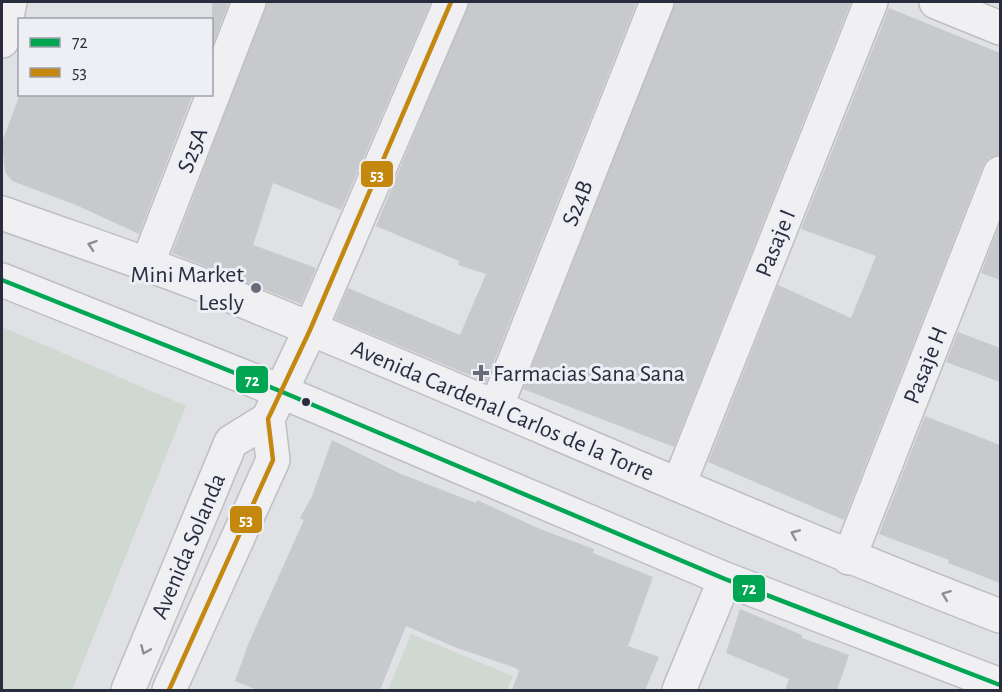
<svg xmlns="http://www.w3.org/2000/svg" width="1002" height="692" font-family="'Alegreya Sans',sans-serif">
	<style>
		.green { fill: #cfd8d1 }
		.building { fill: #c8c9cd }
		.lines { fill: none; stroke-linecap: round; stroke-linejoin: round }
		.minor-casing { stroke: #bebfc3; stroke-width: 36 }
		.minor { stroke: #f0f0f2; stroke-width: 33 }
		.bus-1-casing { stroke: #eeeff5; stroke-width: 9 }
		.bus-2-casing { stroke: #eeeff5; stroke-width: 9 }
		.bus-1 { stroke: #00a651; stroke-width: 4.5 }
		.bus-2 { stroke: #c4880f; stroke-width: 4.5 }
		.oneway { stroke: #8c8e98 }
		.poi-dot { fill: #696b78; stroke: #eeeff5; stroke-width: 2 }
		.bus-dot { fill: #292c3d; stroke: #eeeff5; stroke-width: 2 }
		.labels { text-anchor: middle; stroke-width: 6; stroke-linejoin: round; paint-order: stroke }
		.street-label { font-size: 24px; fill: #292c3d; stroke: #eeeff5 }
		.poi-label { font-size: 24px; fill: #292c3d; stroke: #eeeff5; text-anchor: end }
		.line-badge { stroke: #eeeff5; stroke-width: 2 }
		.badge-label { font-size: 16px; text-anchor: middle; font-weight: bold; fill: #fff }
	</style>
	<rect width="100%" height="100%" fill="#e0e1e5"/>
	<path class="green" d="M2,327L186,406L72,690H2Z
		M411,634L513,676L507,690H388Z"/>
	<path class="building" d="M212,2H229L212,47Z
		M267,2H431L341,210L273,183L253,245L316,268L301,304L172,253Z
		M469,2H637L486,382L335,319L348,288L460,335L486,274L458,265L459,261L376,226Z
		M675,2H851L674,447L523,389Z
		M889,8L1000,53V155L989,158L983,166L844,520L708,462L778,285L851,318L876,256L801,229Z
		M20,94H193L139,234L76,205L12,181L5,172L2,142Z
		M1000,223V280L981,273Z
		M958,332L1000,348V382L946,362Z
		M925,416L1000,445V583L948,563L949,560L879,534Z
		M332,440L401,474L476,503L477,500L540,529L594,549L593,553L653,577L628,646L659,657L645,690H512L519,671L516,668L457,648L406,626L380,690H257L235,681L249,642L304,520L300,518L312,496Z
		M740,609L802,635V638L849,655L837,690H785L789,679L726,653Z"/>
	<g class="lines">
		<g class="minor-casing">
			<path id="minor" d="M936,2L1000,28
				M2,41L10,2
				M2,213C80,241 159,267 236,298C491,402 743,517 1000,616
				M147,265L249,2
				M2,280L280,391L725,579L1000,685
				M497,405L657,2
				M679,484L871,2
				M849,558L1000,173
				M128,690L231,442L268,419
				M169,690L273,460L268,419L310,330L451,2
				M679,690L725,579"/>
		</g>
		<use href="#minor" class="minor"/>
		<g class="bus-1-casing">
			<path id="bus-1" d="M2,280L280,391L725,579L1000,685"/>
		</g>
		<g class="bus-2-casing">
			<path id="bus-2" d="M169,690L273,460L268,419L310,330L451,2"/>
		</g>
		<use href="#bus-1" class="bus-1"/>
		<use href="#bus-2" class="bus-2"/>
	</g>
	<defs><path id="oneway-chevron" d="M-2-3.5L2.5 0L-2 3.5" fill="none" stroke-width="1.6" stroke-linecap="round" stroke-linejoin="round" transform="scale(1.5)"/></defs>
	<g class="oneway">
		<use href="#oneway-chevron" transform="translate(92 245) rotate(-161)"/>
		<use href="#oneway-chevron" transform="translate(795 534) rotate(-157)"/>
		<use href="#oneway-chevron" transform="translate(946 595) rotate(-159)"/>
		<use href="#oneway-chevron" transform="translate(145 650) rotate(113)"/>
	</g>
	<g class="poi-dot">
		<circle cx="256" cy="288" r="6"/>
		<path d="M478 364h6v6h6v6h-6v6h-6v-6h-6v-6h6z"/>
	</g>
	<circle class="bus-dot" cx="306" cy="402" r="5"/>
	<g class="labels">
		<g class="street-label">
			<text transform="translate(192 150) rotate(-69)" y="8">S25A</text>
			<text transform="translate(577 203) rotate(-68)" y="8">S24B</text>
			<text transform="translate(775 243) rotate(-68)" y="8">Pasaje I</text>
			<text transform="translate(925 365) rotate(-68)" y="8">Pasaje H</text>
			<text transform="translate(503 410) rotate(23)" y="8">Avenida Cardenal Carlos de la Torre</text>
			<text transform="translate(188 546) rotate(-67)" y="8">Avenida Solanda</text>
		</g>
		<g class="poi-label">
			<text x="244" y="282">Mini Market<tspan x="244" dy="28">Lesly</tspan></text>
			<text x="493" y="381" text-anchor="start">Farmacias Sana Sana</text>
		</g>
	</g>
	<g class="line-badge">
		<rect x="360" y="160" width="34" height="28" rx="6" fill="#c4880f"/>
		<rect x="235" y="365" width="34" height="29" rx="6" fill="#00a651"/>
		<rect x="229" y="505" width="34" height="29" rx="6" fill="#c4880f"/>
		<rect x="732" y="574" width="34" height="29" rx="6" fill="#00a651"/>
	</g>
	<g class="badge-label">
		<text x="377" y="180">53</text>
		<text x="252" y="386">72</text>
		<text x="246" y="525">53</text>
		<text x="749" y="594">72</text>
	</g>
	<rect width="1002" height="692" fill="none" stroke="#292c3d" stroke-width="6"/>
	<rect x="18" y="18" width="195" height="78" fill="#eeeff5" stroke="#9fa1ab" stroke-width="1.5"/>
	<rect x="30" y="38" width="30" height="9" fill="#00a651" stroke="#9fa1ab" stroke-width="1.5"/>
	<text x="72" y="48" font-size="18" fill="#292c3d">72</text>
	<rect x="30" y="68" width="30" height="9" fill="#c4880f" stroke="#9fa1ab" stroke-width="1.5"/>
	<text x="72" y="78" font-size="18" fill="#292c3d">53</text>
</svg>
